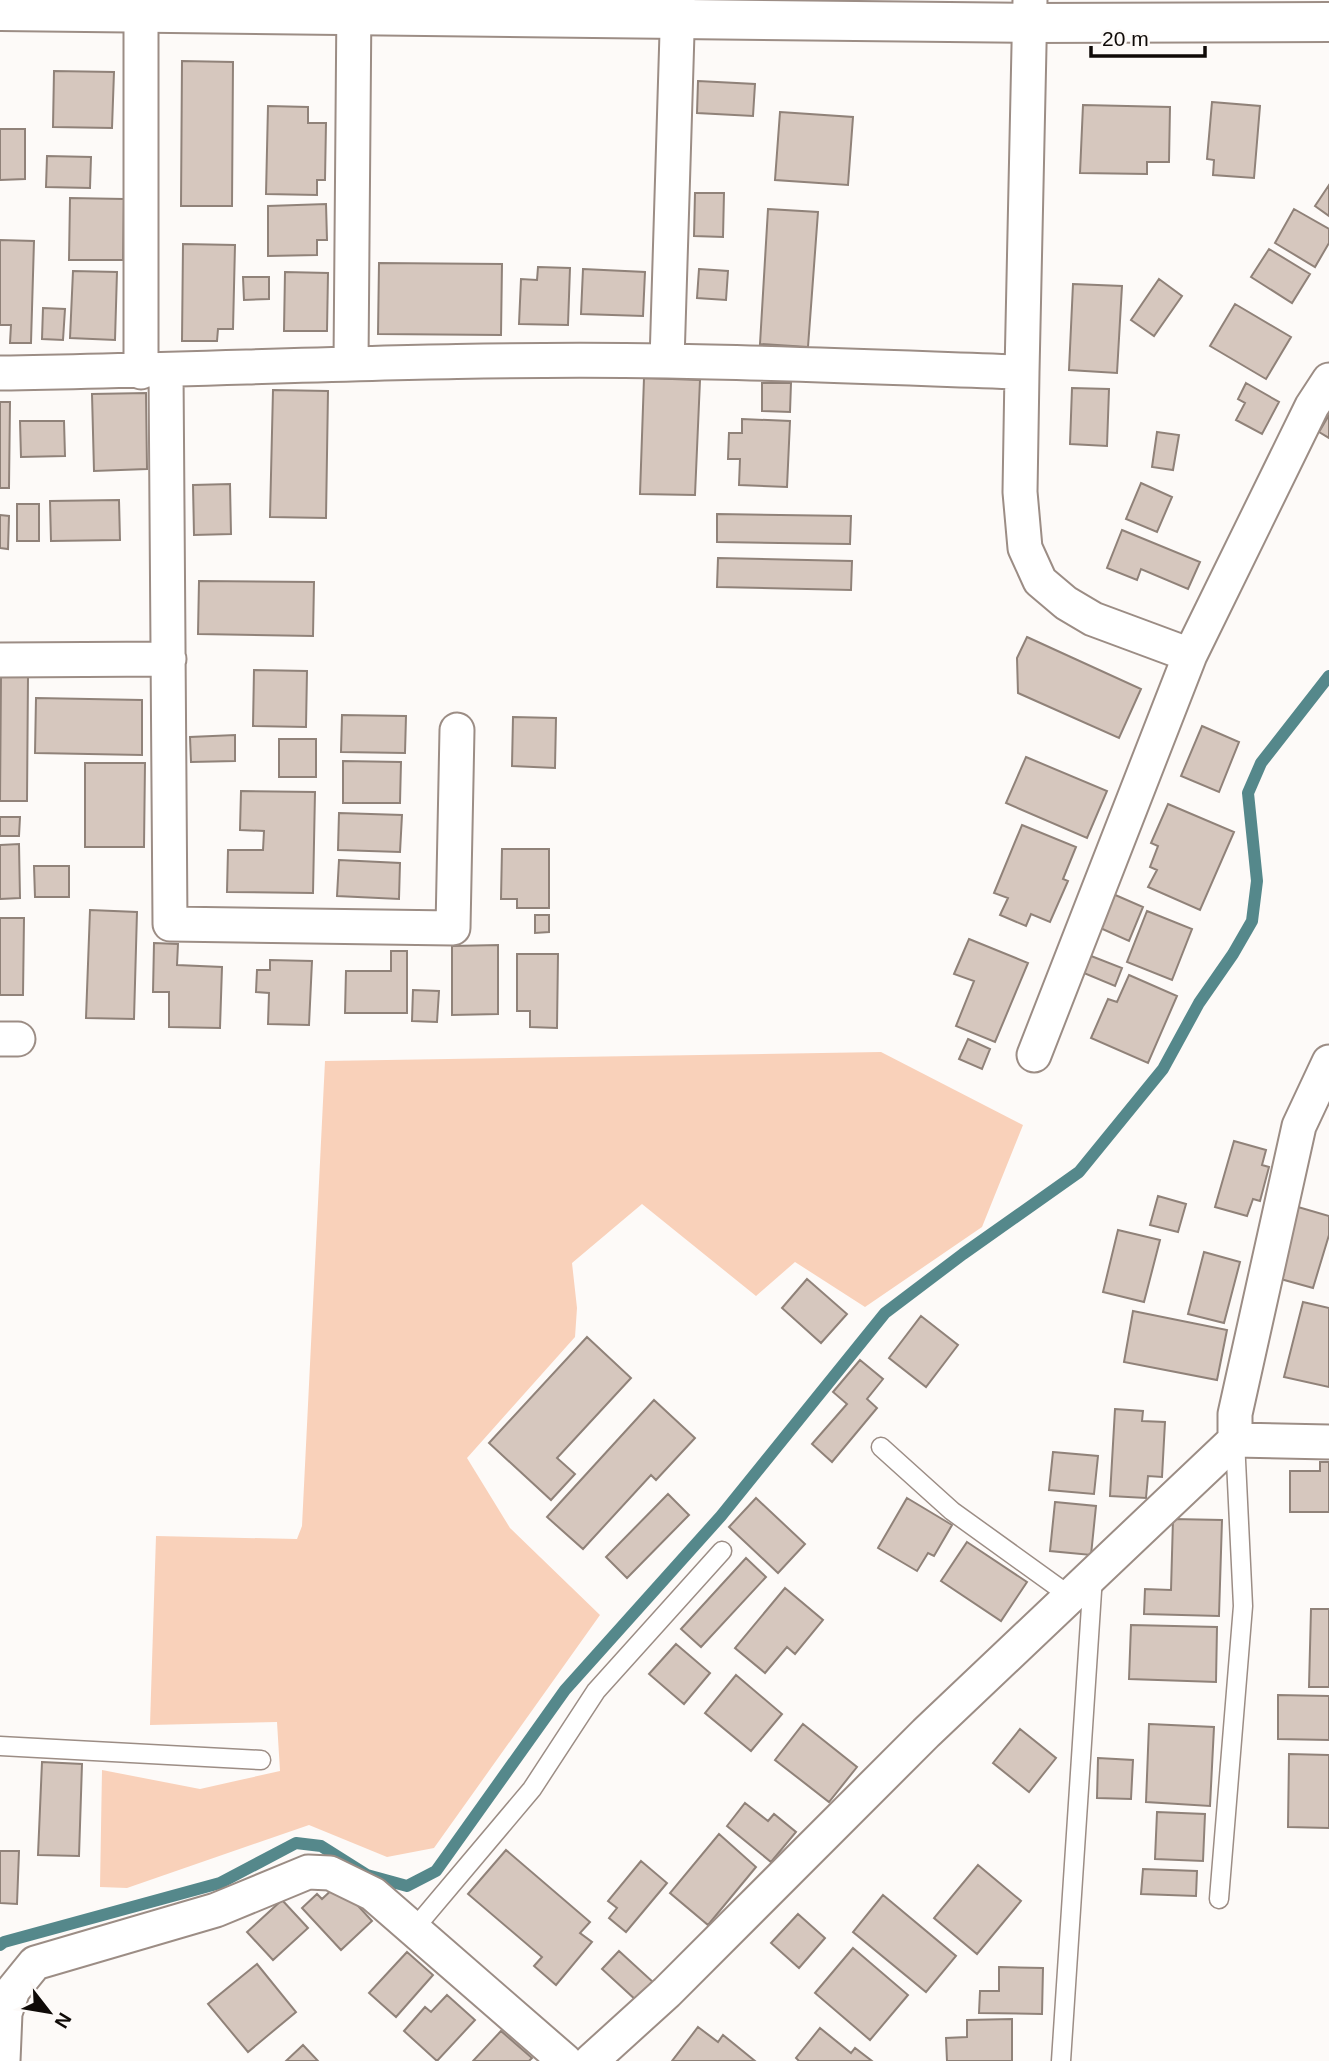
<svg xmlns="http://www.w3.org/2000/svg" width="1329" height="2061" font-family="Arial,sans-serif">
	<style>
		.green { fill: #f9d1ba }
		.lines { fill: none; stroke-linecap: round; stroke-linejoin: round }
		.stream { stroke: #55888b; stroke-width: 12 }
		.building { fill: #d6c7be; stroke: #908279; stroke-width: 2 }
		.lane-casing { stroke: #9c8d85; stroke-width: 21 }
		.street-casing { stroke: #9c8d85; stroke-width: 37 }
		.secondary-casing { stroke: #9c8d85; stroke-width: 42 }
		.lane { stroke: #fff; stroke-width: 18 }
		.street { stroke: #fff; stroke-width: 33 }
		.secondary { stroke: #fff; stroke-width: 38 }
	</style>
	<rect width="100%" height="100%" fill="#fdfaf8"/>
	<path class="green" d="M881,1052L1023,1125L982,1227L865,1307L795,1262L756,1296L642,1204L572,1263L577,1308L575,1337L467,1458L510,1528L600,1615L434,1848L387,1857L309,1825L127,1888L100,1887L102,1770L200,1789L280,1771L277,1722L150,1725L156,1536L297,1539L302,1526L325,1061Z"/>
	<g class="lines">
		<path class="stream" d="M0,1945L4,1942L220,1883L296,1843L321,1846L367,1875L407,1886L436,1871L565,1690L721,1516L885,1313L963,1254L1079,1172L1163,1069L1199,1003L1233,954L1252,921L1257,881L1248,793L1261,763L1329,676"/>
	</g>
	<path class="building" d="M182,61L233,62L232,206H181Z
		M54,71L114,72L112,128L53,127Z
		M698,81L755,84L753,116L697,113Z
		M1212,102L1260,106L1254,178L1213,175L1214,160L1207,159Z
		M1083,105L1170,107L1169,162H1147V174L1080,173Z
		M268,106L308,107V123H326L325,180H317V195L266,194Z
		M780,112L853,117L848,185L775,180Z
		M0,129H25V179L0,180Z
		M47,156L91,157L90,188L46,187Z
		M1329,185V216L1315,206Z
		M695,193H724L723,237L694,236Z
		M70,198L124,199L123,260H69Z
		M326,204L327,240H317V255L268,256V206Z
		M768,209L818,212L808,347L760,344Z
		M1294,209L1329,229V243L1315,267L1275,243Z
		M0,240L34,241L31,343H10L11,325H0Z
		M183,244L235,245L233,329H218L217,341H182Z
		M1269,249L1310,274L1292,303L1251,277Z
		M379,263L502,264L501,335L378,334Z
		M538,267L570,268L568,325L519,324L521,279L537,280Z
		M583,269L645,272L643,316L581,314Z
		M699,269L728,271L726,300L697,298Z
		M73,271L117,272L115,340L70,338Z
		M285,272L328,273L327,331H284Z
		M243,277H269V299L244,300Z
		M1159,279L1182,296L1154,336L1131,320Z
		M1073,284L1122,286L1117,373L1069,370Z
		M1235,304L1291,337L1266,379L1210,346Z
		M43,308L65,309L63,340L42,339Z
		M644,378L700,380L695,495L640,494Z
		M762,383H791L790,412L762,411Z
		M1246,383L1279,402L1262,434L1236,420L1245,403L1238,399Z
		M1072,388L1109,389L1107,446L1070,444Z
		M273,390L328,391L326,518L270,517Z
		M146,393L147,469L94,471L92,394Z
		M0,402H10L9,488H0Z
		M1329,415V438L1319,432Z
		M742,419L790,421L787,487L739,485L740,459H728L729,433H742Z
		M20,421H64L65,456L21,457Z
		M1157,432L1179,435L1173,470L1152,467Z
		M1141,483L1172,497L1157,532L1126,519Z
		M230,484L231,534L194,535L193,485Z
		M119,500L120,540L51,541L50,501Z
		M17,504H39V541H17Z
		M717,514L851,516L850,544L717,542Z
		M0,515L9,516L8,549L0,548Z
		M1122,530L1200,562L1188,589L1141,569L1137,580L1107,568Z
		M718,558L852,561L851,590L717,587Z
		M199,581L314,582L313,636L198,634Z
		M1027,637L1141,689L1119,738L1018,693L1017,658Z
		M254,670L307,671L306,727L253,726Z
		M1,675H28L27,801H0Z
		M36,698L142,700V755L35,753Z
		M342,715L406,716L405,753L341,752Z
		M513,717L556,718L555,768L512,766Z
		M1202,726L1239,742L1219,792L1181,776Z
		M235,735V761L191,762L190,737Z
		M279,739H316V777H279Z
		M1026,757L1107,791L1087,838L1006,803Z
		M343,761L401,762L400,803H343Z
		M85,763H145L144,847H85Z
		M241,791L315,792L313,893L227,892L228,850H263L264,831L240,830Z
		M1168,804L1234,832L1200,910L1148,887L1157,870L1150,867L1158,846L1151,843Z
		M339,813L402,815L400,852L338,850Z
		M0,817H20L19,836H0Z
		M1022,825L1076,847L1063,879L1068,881L1050,922L1031,914L1026,926L1000,915L1008,898L994,893Z
		M19,844L20,898L0,899V845Z
		M502,849H549V908H517V899H501Z
		M339,860L400,863L399,899L337,896Z
		M34,866H69V897H35Z
		M1113,894L1143,907L1129,941L1098,927Z
		M90,910L137,912L134,1019L86,1018Z
		M1147,911L1192,929L1172,980L1127,962Z
		M535,915H549V932L535,933Z
		M0,918H24L23,995H0Z
		M969,939L1028,963L995,1042L956,1026L974,981L954,974Z
		M154,943L178,944L177,965L222,967L220,1028L169,1027V992H153Z
		M498,945V1014L452,1015V946Z
		M391,951H407V1013H345L346,971H391Z
		M517,954H558L557,1028L530,1027V1011H517Z
		M1086,954L1122,968L1115,986L1079,971Z
		M270,960L312,961L309,1025L268,1024L269,993L256,992L257,970H270Z
		M1129,975L1177,996L1148,1063L1091,1038L1108,999L1117,1002Z
		M413,990L439,991L437,1022L412,1021Z
		M968,1039L990,1049L982,1069L959,1059Z
		M1234,1141L1266,1150L1262,1165L1269,1167L1260,1201L1253,1199L1247,1216L1215,1207Z
		M1158,1196L1186,1204L1178,1232L1150,1225Z
		M1298,1207L1329,1216V1235L1313,1288L1277,1278Z
		M1118,1230L1160,1240L1144,1302L1103,1292Z
		M1204,1252L1240,1262L1224,1323L1188,1314Z
		M807,1279L847,1314L821,1343L782,1308Z
		M1303,1302L1329,1308V1387L1284,1377Z
		M1133,1311L1227,1330L1217,1380L1124,1362Z
		M921,1316L958,1345L926,1387L889,1358Z
		M587,1337L631,1378L557,1458L575,1474L551,1500L489,1443Z
		M860,1360L883,1379L867,1399L877,1408L832,1462L812,1444L847,1404L833,1392Z
		M654,1400L695,1438L656,1480L651,1475L583,1549L547,1517Z
		M1115,1409L1143,1411L1142,1421L1165,1422L1162,1477L1148,1476L1146,1498L1110,1496Z
		M1053,1452L1098,1456L1094,1494L1049,1490Z
		M1320,1462H1329V1512H1290V1471H1320Z
		M668,1494L689,1515L627,1578L606,1557Z
		M756,1498L805,1544L778,1573L729,1527Z
		M907,1498L952,1525L934,1556L928,1553L917,1571L878,1548Z
		M1055,1502L1096,1506L1091,1555L1050,1551Z
		M1173,1519L1222,1520L1219,1616L1144,1614L1145,1589L1171,1590Z
		M967,1542L1027,1582L1001,1621L941,1581Z
		M746,1558L766,1577L701,1647L681,1629Z
		M785,1588L823,1620L795,1654L787,1647L765,1673L735,1648Z
		M1311,1609H1329V1687H1309Z
		M1131,1625L1217,1627L1216,1682L1129,1679Z
		M676,1644L710,1673L684,1704L649,1674Z
		M736,1675L782,1714L751,1751L705,1713Z
		M1278,1695L1329,1696V1740L1278,1739Z
		M803,1724L857,1767L829,1802L775,1760Z
		M1149,1724L1214,1727L1210,1806L1146,1802Z
		M1020,1729L1056,1758L1029,1792L993,1763Z
		M1289,1754L1329,1755V1828L1288,1827Z
		M1098,1758L1133,1760L1131,1799L1097,1798Z
		M42,1762L82,1764L79,1856L38,1855Z
		M745,1803L768,1821L774,1814L796,1832L771,1862L727,1826Z
		M1157,1812L1205,1814L1203,1861L1155,1859Z
		M719,1834L756,1867L708,1925L670,1893Z
		M506,1850L590,1922L580,1933L592,1942L556,1985L534,1966L542,1957L468,1894Z
		M0,1851H19L17,1904L0,1903Z
		M641,1861L667,1883L626,1932L609,1918L617,1908L608,1901Z
		M978,1865L1021,1901L977,1954L934,1918Z
		M1143,1869L1197,1871L1196,1896L1141,1894Z
		M338,1884L372,1921L341,1950L302,1908L317,1894L322,1899Z
		M883,1895L956,1956L926,1992L853,1932Z
		M282,1900L308,1928L273,1960L247,1932Z
		M798,1914L825,1938L799,1968L771,1943Z
		M853,1948L908,1995L870,2040L815,1993Z
		M619,1951L654,1983L637,2001L602,1969Z
		M407,1952L433,1975L396,2017L369,1993Z
		M257,1964L296,2012L248,2052L208,2004Z
		M999,1967L1043,1968L1042,2014L979,2013L980,1991H999Z
		M447,1995L475,2020L437,2061L404,2031L425,2007L431,2012Z
		M1012,2019V2061H947L946,2038L967,2037V2020Z
		M698,2027L718,2042L723,2035L755,2061H672Z
		M820,2028L851,2053L855,2048L872,2061H799L796,2058Z
		M501,2031L532,2058L529,2061H473Z
		M303,2045L318,2061H286Z"/>
	<g class="lines">
		<g class="lane-casing">
			<path id="lane" d="M881,1447L952,1511L1070,1596
				M0,1746L261,1760
				M1219,1899L1243,1606L1235,1440
				M414,1929L532,1789L596,1691L722,1551
				M1061,2061L1093,1576"/>
		</g>
		<g class="street-casing">
			<path id="street" d="M141,0V372
				M667,361L678,0
				M351,363L354,0
				M166,370L170,924L453,928L457,730
				M1022,372L1020,492L1025,548L1040,581L1066,603L1093,619L1190,655
				M0,373C222,370 445,357 667,361C786,363 904,368 1022,372L1030,0
				M0,660L169,659
				M0,1039H18
				M1034,1055L1190,655L1312,406L1329,380
				M1235,1440V1414L1299,1126L1329,1062
				M3,2061L5,2013L13,1990L35,1963L216,1910L308,1872L330,1873L373,1894L565,2061
				M591,2061L667,1992L926,1733L1235,1440L1329,1442"/>
		</g>
		<g class="secondary-casing">
			<path id="secondary" d="M0,11L1030,23L1329,22"/>
		</g>
		<use href="#lane" class="lane"/>
		<use href="#street" class="street"/>
		<use href="#secondary" class="secondary"/>
	</g>
	<g transform="translate(49 2012) rotate(121)" stroke="#fdfaf8" stroke-width="5" paint-order="stroke">
	<path d="M0-5L12 26L0 18L-12 26Z" fill="#0f0a07"/>
	<text y="-10" font-size="19" font-weight="bold" text-anchor="middle" fill="#0f0a07">N</text>
	</g>
	<path d="M1091 46v10h114v-10" fill="none" stroke="#0f0a07" stroke-width="3.5"/>
	<text x="1102" y="46" font-size="21" fill="#0f0a07" stroke="#fdfaf8" stroke-width="5" paint-order="stroke">20 m</text>
</svg>
